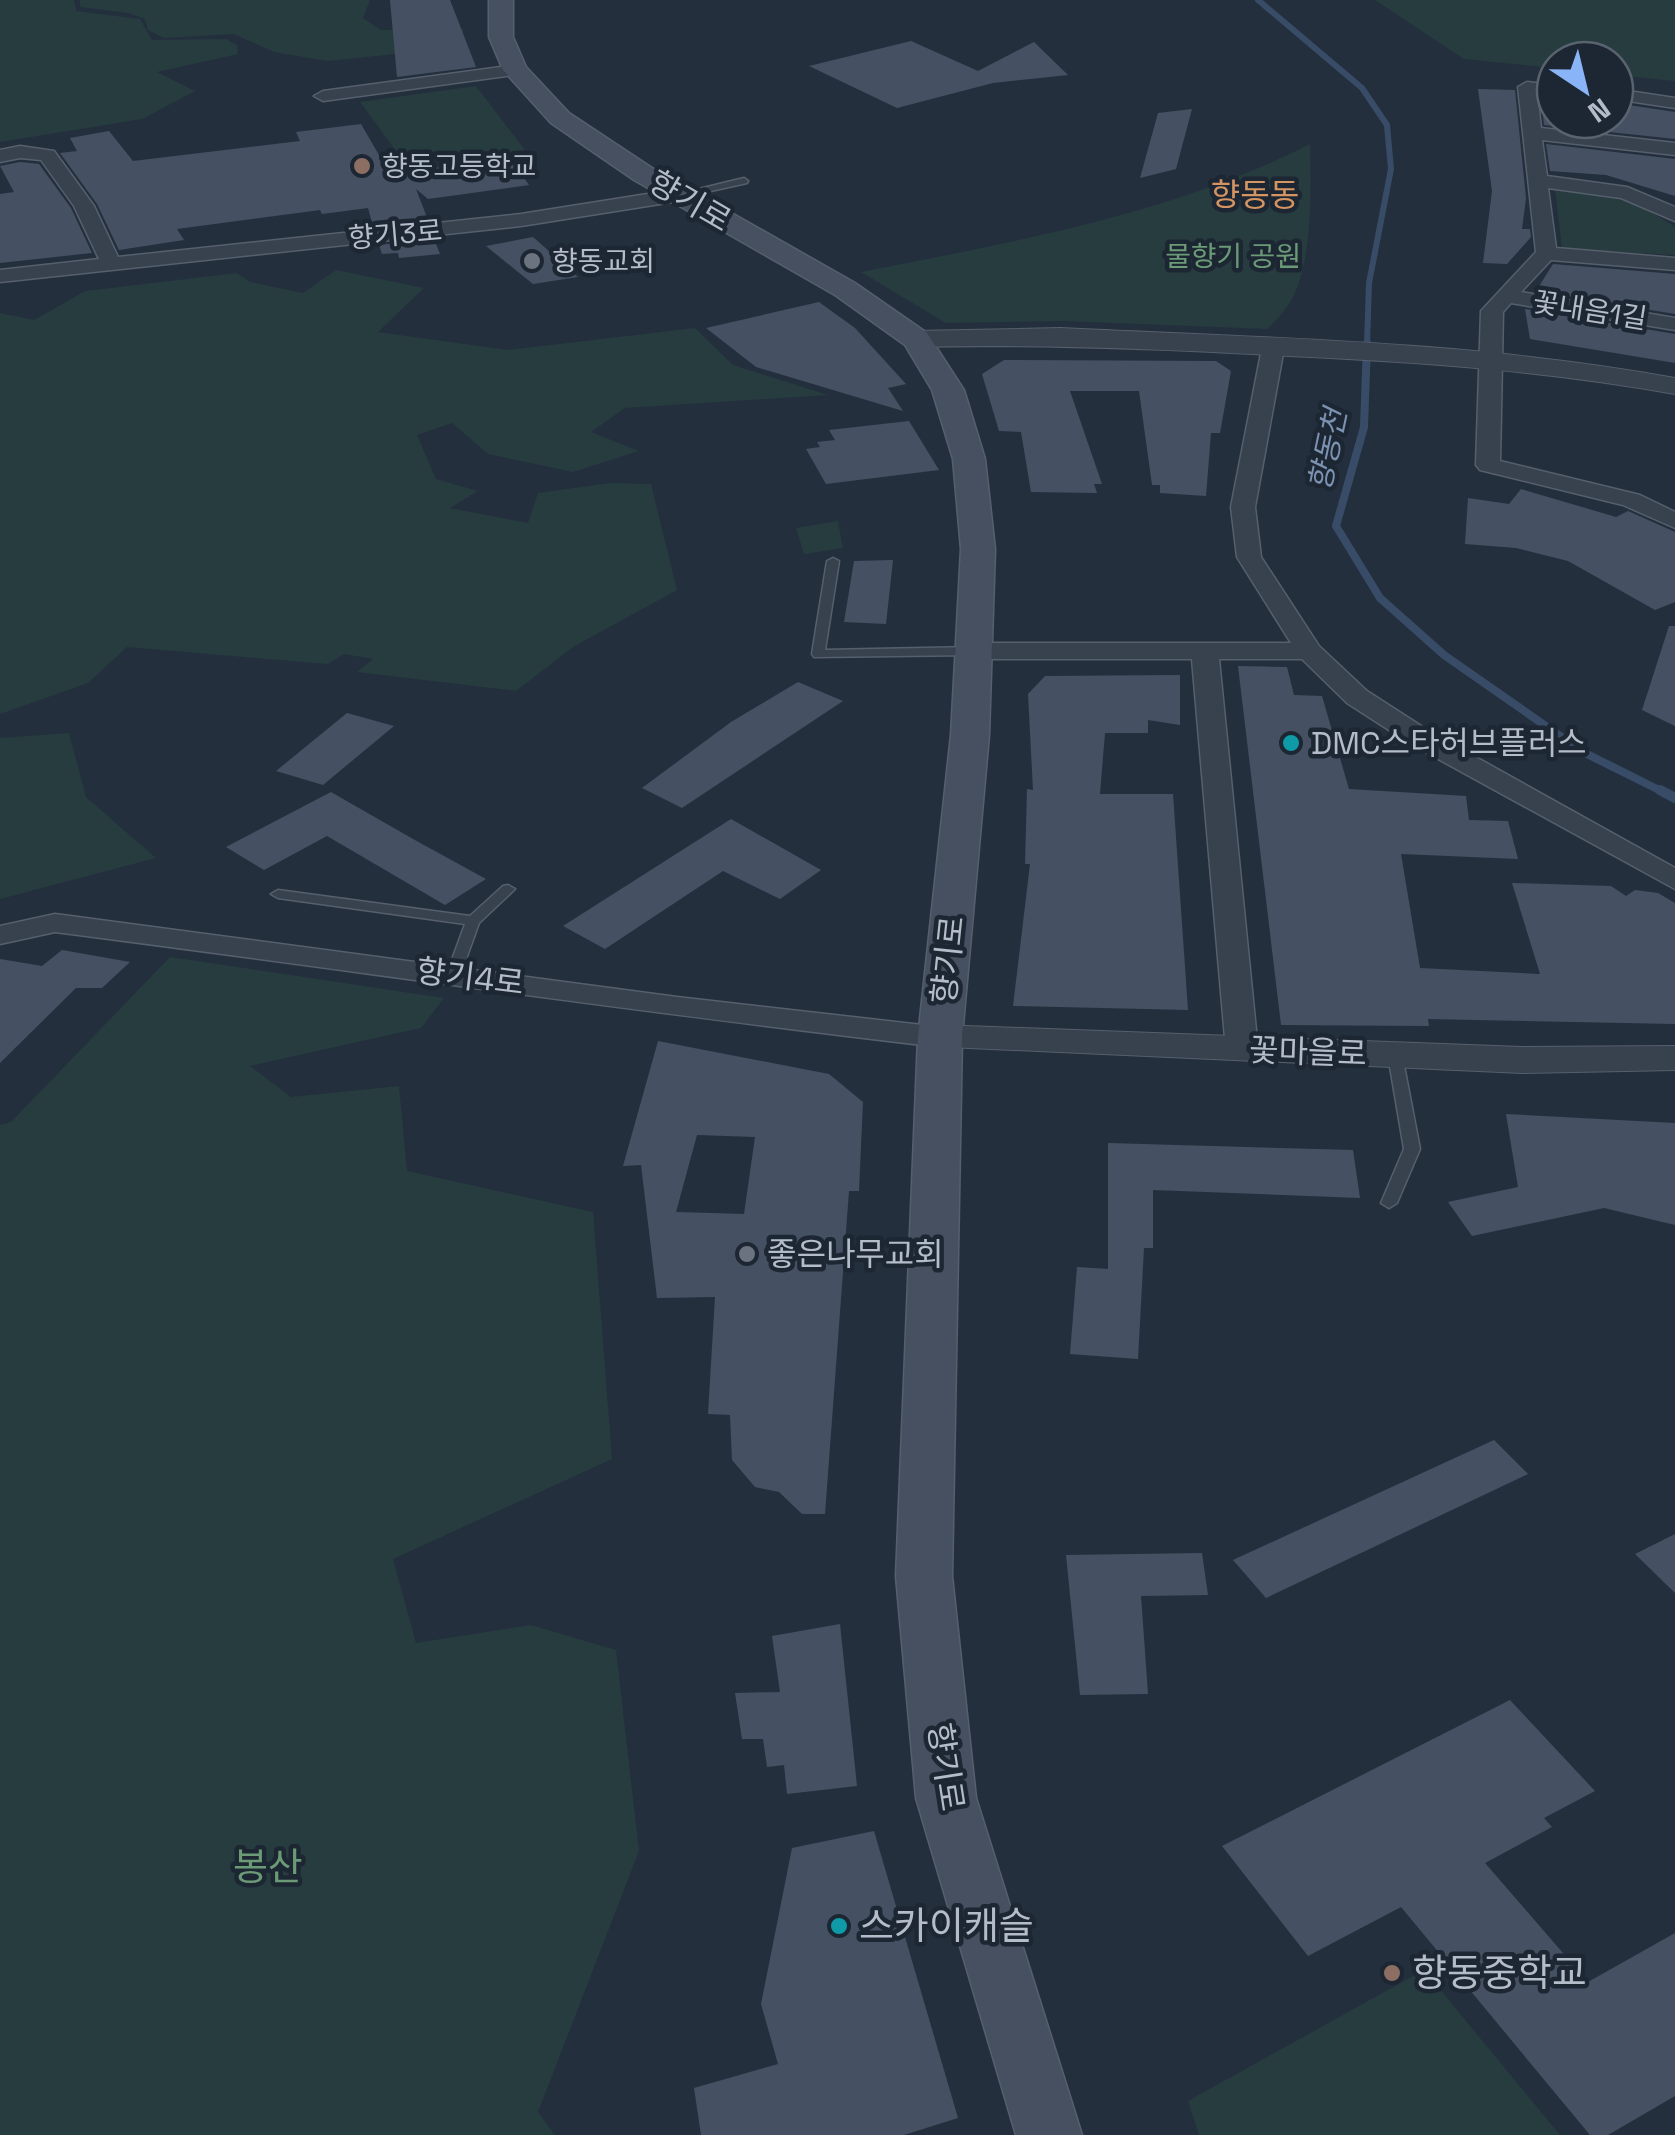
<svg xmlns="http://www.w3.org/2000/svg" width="1675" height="2135" font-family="'Space Grotesk','Noto Sans KR',sans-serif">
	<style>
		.green { fill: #263c3f }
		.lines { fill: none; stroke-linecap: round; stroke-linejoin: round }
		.stream-far2 { stroke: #394c67; stroke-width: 6 }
		.stream-far1 { stroke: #394c67; stroke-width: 8 }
		.stream { stroke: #394c67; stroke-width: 10 }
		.building { fill: #455162; fill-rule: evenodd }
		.service-casing { stroke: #565f6c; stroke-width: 3 }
		.minor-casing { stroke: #565f6c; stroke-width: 3 }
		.tertiary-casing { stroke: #565f6c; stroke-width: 2 }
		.secondary-casing { stroke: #565f6c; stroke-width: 3 }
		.service { fill: #38414e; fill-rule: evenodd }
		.minor { fill: #38414e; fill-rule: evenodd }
		.tertiary { fill: #38414e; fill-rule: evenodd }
		.secondary { fill: #465061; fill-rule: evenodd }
		.education-dot { fill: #8d6e63; stroke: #1d2633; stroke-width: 4 }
		.worship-dot { fill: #6b7280; stroke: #1d2633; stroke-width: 4 }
		.culture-dot { fill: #0f9aa8; stroke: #1d2633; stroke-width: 4 }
		.labels { text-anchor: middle; stroke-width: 9; stroke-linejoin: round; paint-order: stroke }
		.far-poi-label { font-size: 28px; fill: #b4bcc9; stroke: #1d2633; text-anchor: start }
		.far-street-label { font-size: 28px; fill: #b4bcc9; stroke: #1d2633 }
		.far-park-label { font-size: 28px; fill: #6b9a76; stroke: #1d2633 }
		.far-water-label { font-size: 30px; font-style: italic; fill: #7c92b1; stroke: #1d2633 }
		.far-quarter-label { font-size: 32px; fill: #d59563; stroke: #1d2633 }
		.street-label { font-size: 32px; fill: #b4bcc9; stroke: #1d2633 }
		.poi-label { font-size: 32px; fill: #b4bcc9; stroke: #1d2633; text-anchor: start }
		.near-park-label { font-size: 38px; fill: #6b9a76; stroke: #1d2633 }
		.near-poi-label { font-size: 38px; fill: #b4bcc9; stroke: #1d2633; text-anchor: start }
	</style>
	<rect width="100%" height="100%" fill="#242f3e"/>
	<path class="green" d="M0,0H74L76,11L140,19L152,40L226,39L237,45L238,54L157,72L195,91L142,119L0,142Z
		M80,0H370L363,18L381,30L463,29V47L328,61L274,52L234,34L164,38L148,30L145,19L128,13L80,7Z
		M1375,0H1675V81L1615,75V60H1555V68L1464,59Z
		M476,86L525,150L407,166L360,102Z
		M1310,144C1311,188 1313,259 1292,299C1286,310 1276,320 1268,329L1063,321L946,323L861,272C1013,242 1170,215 1310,144Z
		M1555,189C1602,192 1636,200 1675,227V255L1562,249Z
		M336,270L424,288L378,332L508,350L695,328L733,365L828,395L625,408L591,432L639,451L573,472L488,454L452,423L417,435L436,479L478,491L450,508L528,523L538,493L610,483L651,484L677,590L573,647L516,691L357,672L373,659L344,654L328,664L127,647L88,683L0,714V313L34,320L85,291L237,273L250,282L303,293Z
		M838,521L843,548L804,554L796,528Z
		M69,733L86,797L156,858L0,899V738Z
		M170,957L444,998L421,1028L250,1066L291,1097L399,1086L407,1171L593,1212L612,1459L393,1559L416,1643L531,1625L616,1650L639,1851L538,2112L555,2135H0V1125L11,1122Z
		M1424,1970L1560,2135H1199L1188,2101Z"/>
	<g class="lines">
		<path class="stream-far2" d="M1258,0L1362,88L1387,125L1391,169L1369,283L1367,345"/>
		<path class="stream-far1" d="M1367,343L1364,427L1336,526L1380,598L1444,655L1583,752L1665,793"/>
		<path class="stream" d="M1660,790L1675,798"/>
	</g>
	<path class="building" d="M390,0H450L476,67L397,77Z
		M911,41L978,71L1034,42L1068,75L993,83L897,108L809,66Z
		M1478,89L1515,90L1526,198L1522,229H1530L1531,237L1507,264L1483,263L1492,191Z
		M1541,97L1555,99V120H1615V103L1675,112V139L1544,125Z
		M1192,109L1176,169L1140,178L1158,113Z
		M361,124L390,174L510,158L529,185L428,199L416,189L428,220L373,226L368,208L322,214L320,210L177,229L184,240L119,250L97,204L60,153L77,151L70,138L109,131L133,161L300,141L296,132Z
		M1546,144L1675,159V196L1606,175L1550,171Z
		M20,162L39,164L71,208L92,253L0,263V194L14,192L0,166Z
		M533,237L578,277L533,284L486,246Z
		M434,239L440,254L399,258L398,253L382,254L379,245Z
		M1553,264L1675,274V314L1536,291Z
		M819,302L855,328L906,384L888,388L903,411L756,367L706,328Z
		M1525,309L1675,334V363L1530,339Z
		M1004,360L1216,361L1231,371L1220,433H1211L1206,496L1160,493V485H1152L1139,391H1070L1102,484H1094L1097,493L1031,492L1021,432L999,431L982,374Z
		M909,421L939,470L826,484L806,449L820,447L817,442L835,440L829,430Z
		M1521,489L1616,517L1628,511L1675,532V602L1655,610L1568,561L1516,548L1465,544L1468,498L1509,504Z
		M893,560L886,624L844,622L854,561Z
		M1669,626H1675V726L1642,710Z
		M1238,666L1287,667L1294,695L1322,696L1349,789L1466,796L1469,820L1508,821L1518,859L1401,854L1420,968L1540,974L1512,883L1611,886L1626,896L1635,890L1658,893L1675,903V1024L1428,1019L1429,1026L1281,1025Z
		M1180,675V725L1148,720V733H1105L1100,794H1173L1188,1010L1013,1006L1030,864H1025L1027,789L1033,790L1028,694L1045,676Z
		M798,682L843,701L682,808L642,788L731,722Z
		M347,713L394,726L323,785L276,771Z
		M331,792L413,839L486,879L445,905L327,836L264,870L226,847Z
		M731,819L821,870L780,899L723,871L605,949L563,926Z
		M62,950L130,962L102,988H76L0,1063V959L42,966Z
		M658,1041L829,1074L863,1102L859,1191H849L825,1514H802L779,1492L755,1487L732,1460L730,1415L708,1414L715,1297L657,1298L641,1165L623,1166ZM697,1135L755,1137L744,1214L676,1212Z
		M1506,1114L1675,1123V1225L1604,1208L1472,1236L1448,1202L1518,1187Z
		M1108,1143L1353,1150L1360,1198L1153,1190V1248H1144L1138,1359L1070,1354L1077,1267L1108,1269Z
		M1494,1440L1528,1474L1266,1598L1233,1560Z
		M1675,1534V1593L1635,1554Z
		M1202,1553L1208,1595L1141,1596L1148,1694L1080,1695L1066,1555Z
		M840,1624L857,1786L787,1794L784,1765L767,1767L763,1739H742L735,1693L780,1692L772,1636Z
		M1510,1700L1595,1791L1544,1818L1552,1827L1485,1863L1588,1982L1675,1933V2096L1608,2135H1590L1401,1907L1308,1956L1222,1846Z
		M874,1831L958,2118L904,2135H701L694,2088L778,2064L761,2004L792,1848Z"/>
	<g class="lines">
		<g class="service-casing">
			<path id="service" d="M744,178L748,181L747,183L679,198L674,195Z
				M833,558L839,561L825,650L973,647L979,651L973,655L814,657L812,654L827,561Z
				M508,885L515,889L479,923L460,976L453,980L446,976L465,924L278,898L271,894L278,890L470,916L503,886Z
				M1395,1050L1402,1055L1420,1149L1397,1203L1389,1208L1381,1203L1404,1149L1388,1055Z"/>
		</g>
		<g class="minor-casing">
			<path id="minor" d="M515,65L524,70L521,74L323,101L314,96L323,91Z
				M1527,82L1555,85V95L1537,93L1541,128L1675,143V155L1542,140L1547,176L1627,187L1675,207V221L1621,198L1548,188L1556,248L1675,258V270L1551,260L1521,292L1675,318V330L1511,303L1503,312L1500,461L1640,495L1675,512V528L1623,505L1480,470L1476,465L1481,311L1536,252L1518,87Z
				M1615,89L1675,98V108L1615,99Z
				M20,146L54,151L94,206L118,257L521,214L679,189L689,195L679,201L521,226L0,282V270L99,259L74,206L41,160L20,158L0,162V150Z
				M1273,341L1284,348L1255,507L1261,557L1319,646L1367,691L1429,731L1675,868V889L1409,743L1347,703L1302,659H1219L1258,1050L1253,1057H1231L1226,1050L1192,659H973L960,651L973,643H1291L1237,557L1231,507L1262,348Z
				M55,914L677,997L940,1027L951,1030L956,1037L951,1044L940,1047C644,1013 350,970 55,932L0,944V926Z"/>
		</g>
		<g class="tertiary-casing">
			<path id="tertiary" d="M1061,328C1266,338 1473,341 1675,378V394C1547,371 1419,362 1289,356C1164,349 1041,344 916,347L903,339L916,331Z
				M940,1025L1522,1047L1675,1046V1070L1522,1073L926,1046L920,1037L926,1028Z"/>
		</g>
		<g class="secondary-casing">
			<path id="secondary" d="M489,0H513V37L526,67L569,113L652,168L855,283L927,333L964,390L985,459L995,549L989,735L962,1037L952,1576L976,1798L1082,2135H1016L916,1798L896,1576L918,1037L951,735L961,549L953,459L932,390L905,345L835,295L634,180L551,123L503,70L489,37Z"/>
		</g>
		<use href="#service" class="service"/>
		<use href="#minor" class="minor"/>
		<use href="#tertiary" class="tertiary"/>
		<use href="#secondary" class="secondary"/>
	</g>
	<g class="education-dot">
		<circle cx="362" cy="166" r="10"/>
		<circle cx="1392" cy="1973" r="10"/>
	</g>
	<g class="worship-dot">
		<circle cx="532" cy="261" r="10"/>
		<circle cx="747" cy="1254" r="10"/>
	</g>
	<g class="culture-dot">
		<circle cx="1291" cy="743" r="10"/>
		<circle cx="839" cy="1926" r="10"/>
	</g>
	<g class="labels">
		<g class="far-poi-label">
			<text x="382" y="176">향동고등학교</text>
			<text x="552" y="271">향동교회</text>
		</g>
		<g class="far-street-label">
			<text transform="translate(395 234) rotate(-5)" y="10">향기3로</text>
			<text transform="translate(1590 310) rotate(9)" y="10">꽃내음1길</text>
		</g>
		<g class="far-park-label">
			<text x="1233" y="266">물향기 공원</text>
		</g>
		<g class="far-water-label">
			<text transform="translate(1328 450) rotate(-78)" y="10">향동천</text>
		</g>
		<g class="far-quarter-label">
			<text x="1255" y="206">향동동</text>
		</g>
		<g class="street-label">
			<text transform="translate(690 201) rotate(30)" y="11">향기로</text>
			<text transform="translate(948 960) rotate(-84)" y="11">향기로</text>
			<text transform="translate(470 977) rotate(7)" y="11">향기4로</text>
			<text transform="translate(1308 1052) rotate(2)" y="11">꽃마을로</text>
			<text transform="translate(946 1767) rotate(81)" y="11">향기로</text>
		</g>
		<g class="poi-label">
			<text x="1311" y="754">DMC스타허브플러스</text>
			<text x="767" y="1265">좋은나무교회</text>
		</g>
		<g class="near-park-label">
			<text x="268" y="1880">봉산</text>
		</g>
		<g class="near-poi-label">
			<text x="859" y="1939">스카이캐슬</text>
			<text x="1412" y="1986">향동중학교</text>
		</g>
	</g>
	<g transform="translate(1585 90) rotate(145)"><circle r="48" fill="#1d2633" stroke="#59626f" stroke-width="2.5"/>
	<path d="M0-8L18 38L0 25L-18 38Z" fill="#8ab4f8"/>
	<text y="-15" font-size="28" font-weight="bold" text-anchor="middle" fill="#b4bcc9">N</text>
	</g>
</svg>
